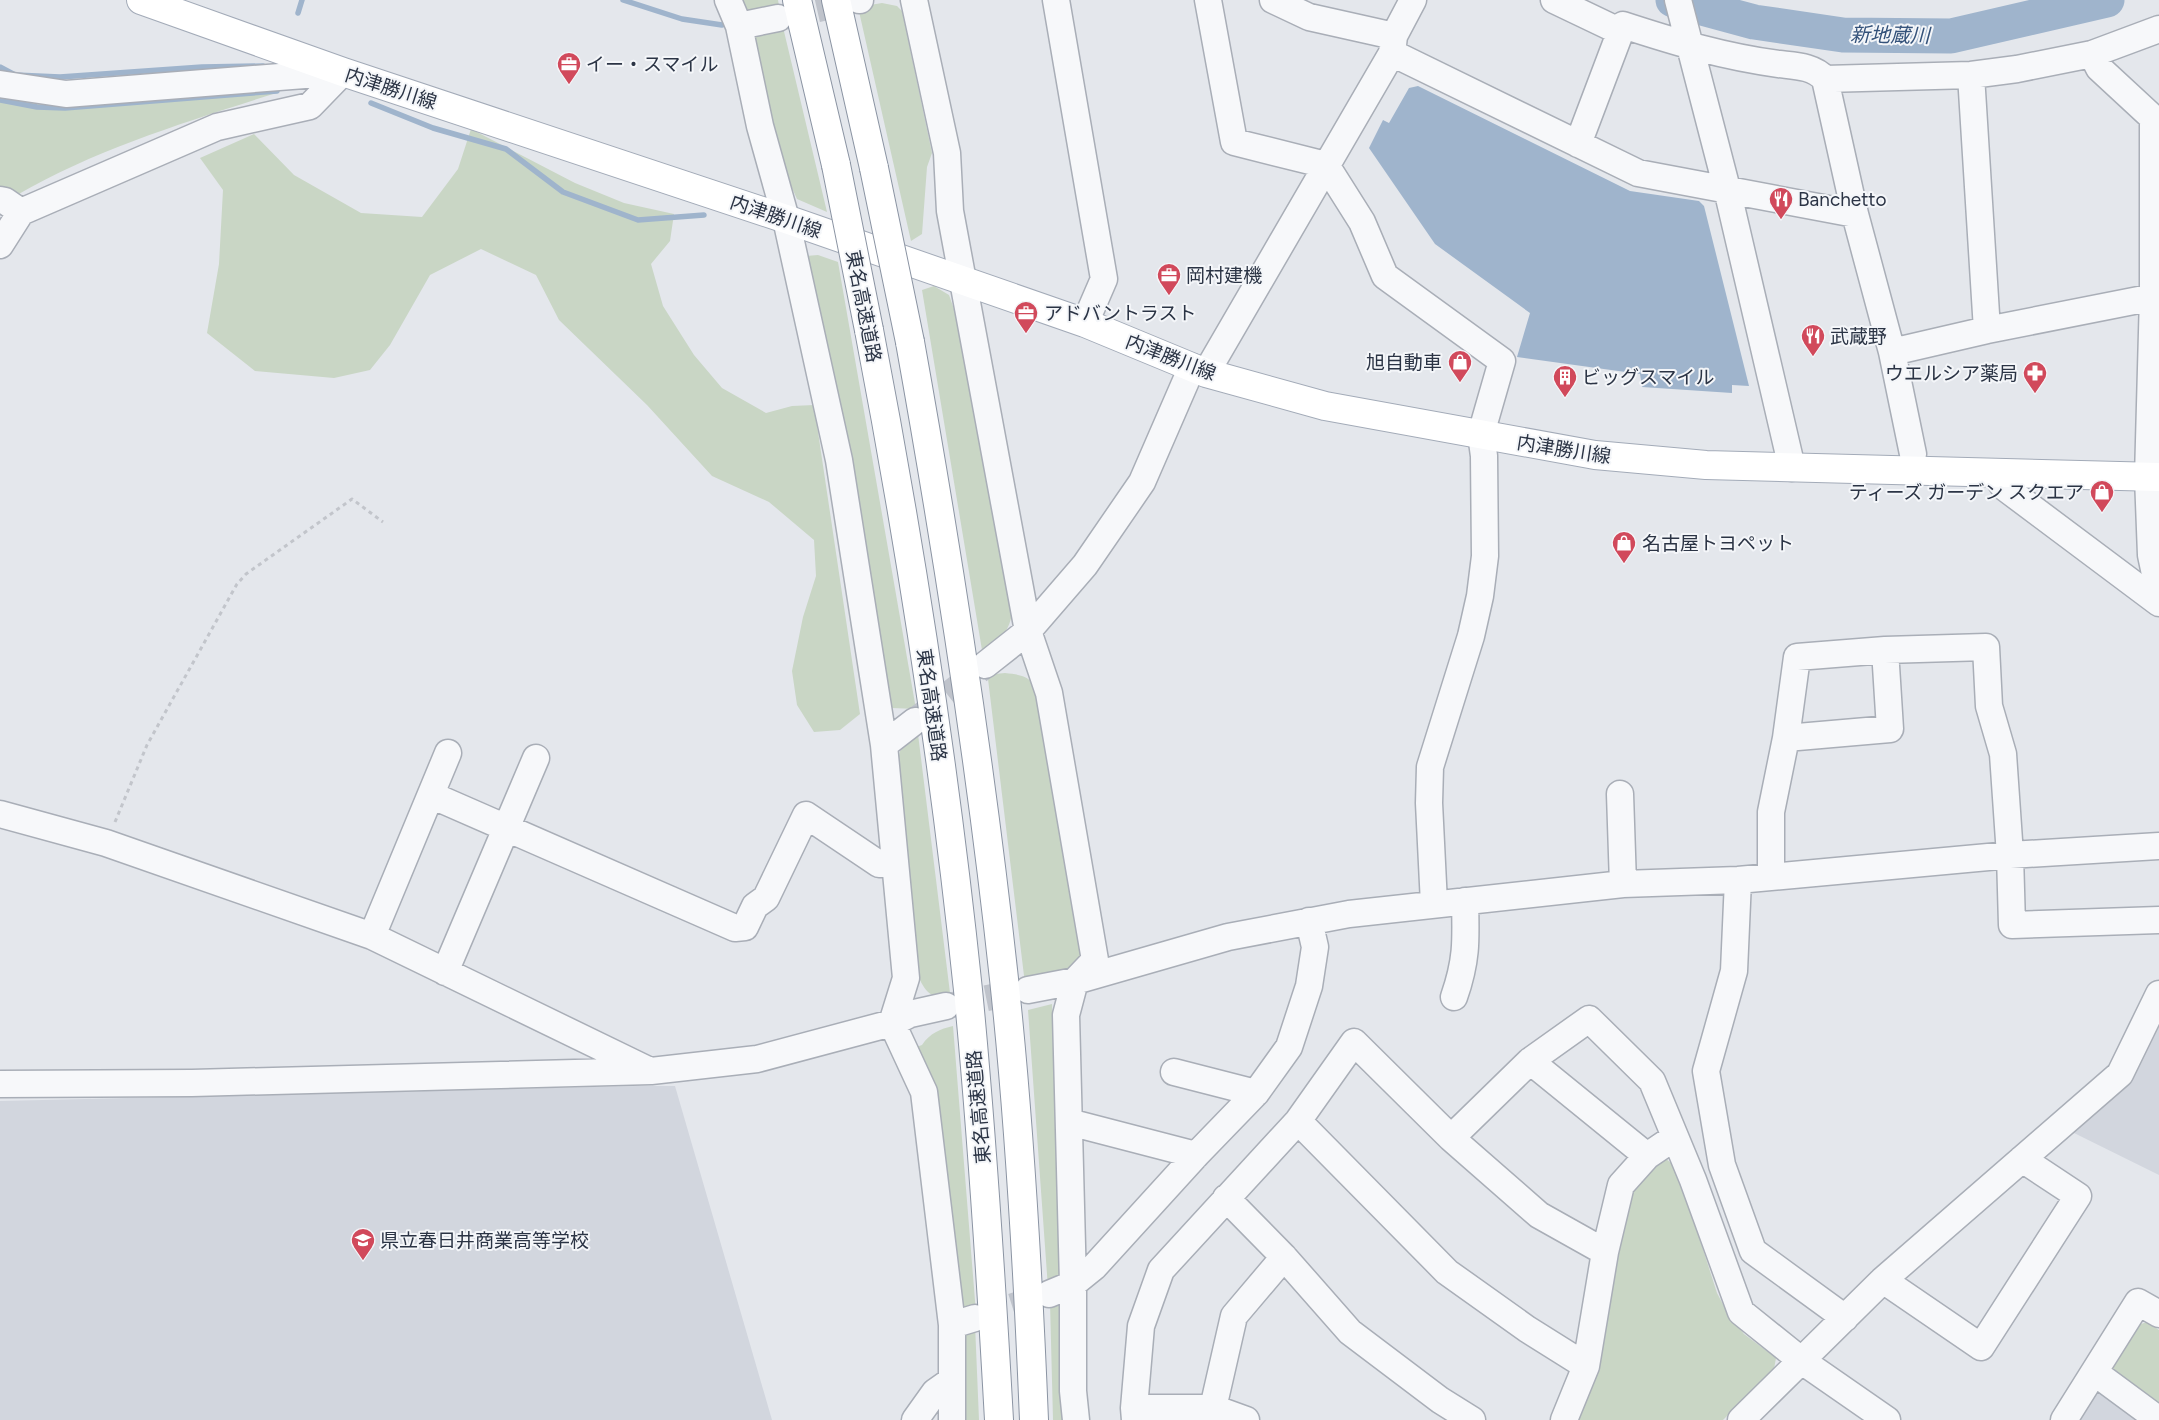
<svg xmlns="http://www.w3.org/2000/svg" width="2159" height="1420" font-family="Figtree,'Noto Sans JP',sans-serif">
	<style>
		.built { fill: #d2d6de }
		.green { fill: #c9d6c5 }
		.water { fill: #9fb4cc }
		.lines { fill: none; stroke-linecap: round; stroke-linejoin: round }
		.stream { stroke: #9fb4cc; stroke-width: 5.5 }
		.river { stroke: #9fb4cc; stroke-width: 35 }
		.minor-tunnel { stroke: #bfc3cb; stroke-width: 26; stroke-dasharray: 26 13; stroke-linecap: butt }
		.minor-casing { stroke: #a9aeb7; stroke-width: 29 }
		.major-casing { stroke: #a3abb8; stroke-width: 30 }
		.highway-casing { stroke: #8b94a3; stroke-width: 30 }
		.path { stroke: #c2c5cb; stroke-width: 3; stroke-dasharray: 4 4; stroke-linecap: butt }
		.minor { stroke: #f7f8fa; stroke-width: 26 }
		.major { stroke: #fff; stroke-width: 28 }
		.highway { stroke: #fff; stroke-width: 28 }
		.highway-bridge-casing { stroke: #8b94a3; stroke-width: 30; stroke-linecap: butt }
		.highway-bridge { stroke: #fff; stroke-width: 28 }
		.labels { text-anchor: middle; stroke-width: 4; stroke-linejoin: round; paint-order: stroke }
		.poi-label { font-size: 19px; fill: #2b3445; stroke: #f4f6f9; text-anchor: start }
		.street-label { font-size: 19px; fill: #2b3445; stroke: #f4f6f9 }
		.water-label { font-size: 20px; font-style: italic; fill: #34527a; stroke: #f4f6f9 }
	</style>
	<rect width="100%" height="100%" fill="#e4e7ec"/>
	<path class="built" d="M2159,1015V1175L2070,1131Z
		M637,1086H675L772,1420H0V1101Z
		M2097,1389L2146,1420H2077Z"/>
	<path class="green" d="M736,0H778L780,11L752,13Z
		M882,3L897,6L902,11L932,153L927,167L922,234L911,241L858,7Z
		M782,23L827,212L797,199L767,133L748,50L757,34Z
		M267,90L273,94C186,122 96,149 17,195L0,192V92Z
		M471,129L575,183L624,203L674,214L670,241L651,264L663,306L694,355L722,388L766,413L792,406L814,405L860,714L840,730L814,732L797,705L792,671L803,617L816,576L814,540L769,502L712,476L647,405L559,320L536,275L481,249L430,275L390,345L370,370L334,378L255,371L207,333L219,264L223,190L200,158L254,134L294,175L361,213L422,217L458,169Z
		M818,255L838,262L916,709L892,708L885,699L806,256Z
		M934,286L949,295L972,360L1014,604C1010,631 1003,638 983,656L922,290Z
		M1005,673C1025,675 1030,677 1041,694L1084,961L1076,973L1025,984L988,679L995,674Z
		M918,734L951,1001C935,998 927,995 920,980L908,870L893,783L900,751Z
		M1052,1004L1065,1275L1048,1288L1028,1010Z
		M953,1026L976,1313L956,1309L911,1049L922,1045C930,1033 940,1029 953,1026Z
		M1665,1158L1677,1168L1717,1293L1727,1312L1744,1334L1776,1358L1774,1369L1723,1420H1573L1629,1189L1651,1166Z
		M1050,1302L1062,1306L1070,1420H1053Z
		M2147,1322L2159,1330V1409L2113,1374L2112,1366L2138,1325Z
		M975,1324L979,1420H961L958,1336Z"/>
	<path class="water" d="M1418,86L1630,191L1699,201L1704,206L1749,386L1732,385V393L1642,387L1640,374L1517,357L1530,313L1435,244L1369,148L1383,120L1389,123L1409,88Z"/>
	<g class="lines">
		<path class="stream" d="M623,0L682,19L722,25
			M298,13L302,0
			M0,67L15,75L60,77L202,67L263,66
			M0,100L37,107L65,108L277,91
			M371,103L433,128L506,149L563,192L638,220L704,215"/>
		<path class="river" d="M1673,0L1754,22L1843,35L1951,36L2107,0"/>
		<path class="minor-tunnel" d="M779,18L858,0
			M917,719L981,669
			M948,1006L1027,990
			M975,1318L1048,1295"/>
		<g class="minor-casing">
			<path id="minor" d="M728,0L739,26L760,126L786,219L839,460L884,745L906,978L892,1023L924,1092L952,1325V1420
				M859,0H860
				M914,0L947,153L950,211L1028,631L1049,693L1095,960L1075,981L1066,1015L1073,1284V1391L1076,1420
				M1056,0L1104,279L1085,323
				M1208,0L1234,142L1326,165L1362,222L1385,276L1502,361L1481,434L1484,456L1485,556L1480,596L1471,636L1430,767L1429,803L1434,904
				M1273,0L1309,17L1394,36
				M1554,0L1621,32
				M1678,0L1727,189L1792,468
				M739,26L778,18
				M1392,53L1638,173L1855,214
				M2092,54L2099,68L2153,118V296L2148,477L2151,555L2159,593
				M1971,75L1987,330
				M1825,79L1971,75L2017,69L2092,54L2159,29
				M0,84L66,94L343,72
				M1578,144L1623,25C1675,42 1725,57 1779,64C1796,66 1813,66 1825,79L1855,214L1892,352L1913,454
				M0,200L5,201L21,212
				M0,245L21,212L217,127L310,106L343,72
				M1892,352L1987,330L2159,296
				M1206,373L1392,53L1394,36L1413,0
				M1995,474L2004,487L2159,603
				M985,665L1028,631L1085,565L1142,482L1192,367
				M1786,738L1890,729L1885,650
				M884,745L915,721
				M1620,794L1623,884
				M431,795L735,928L745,927L755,906L766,898L806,815L879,864L895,863
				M0,814L106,843L372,936L648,1070
				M1771,877V812L1786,738L1797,657L1885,650L1986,647L1989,706L2003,754L2010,855L2012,925L2159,920
				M1738,880L1734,971L1706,1071L1722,1165L1753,1251L1845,1318
				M372,936L448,753
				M445,972L536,758
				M1028,990L1075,981L1228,937L1349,914L1623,884L1738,880L2010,855L2159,846
				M1454,997C1467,960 1466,940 1465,901
				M1530,1061L1647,1156
				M1174,1072L1256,1093
				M0,1084L192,1083L651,1071L757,1059L892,1023L910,1014L946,1006
				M1298,1121L1447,1272L1527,1329L1586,1366
				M1069,1122L1196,1155
				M1451,1138L1530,1061L1589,1019L1652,1081L1693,1180L1741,1312L1802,1361L1887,1420
				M1226,1198L1284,1257L1350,1332L1440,1400L1472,1420
				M1883,1280L1981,1347L2078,1196L2022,1159
				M1049,1294L1073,1284L1094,1267L1196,1155L1256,1093L1289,1047L1309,986L1315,947L1309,921
				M952,1325L975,1318
				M2094,1372L2159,1420
				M1134,1408H1213L1246,1420
				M1213,1408L1234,1316L1284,1257
				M915,1420L935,1392L952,1380
				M1135,1420L1134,1408L1141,1326L1161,1270L1298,1121L1354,1042L1451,1138L1539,1215L1605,1252
				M1564,1420L1586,1366L1605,1252L1621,1185L1647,1156L1675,1137
				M1741,1420L1883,1280L2120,1074L2159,994
				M2064,1420L2138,1302L2159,1314"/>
		</g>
		<g class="major-casing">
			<path id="major" d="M141,0L343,72L786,219L1085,323L1206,373L1325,406L1595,455L1706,465L2159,477"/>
		</g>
		<g class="highway-casing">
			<path id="highway" d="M797,0L836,165
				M836,0L874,168
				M869,330C911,548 945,769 968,990C982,1133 991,1277 999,1420
				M910,342C948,554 981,765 1004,979C1020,1126 1028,1273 1034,1420"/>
		</g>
		<path class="path" d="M115,822L147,745L237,584L246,574L352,499L383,522"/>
		<use href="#minor" class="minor"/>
		<use href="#major" class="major"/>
		<use href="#highway" class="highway"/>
		<g class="highway-bridge-casing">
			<path id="highway-bridge" d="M836,165L869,330
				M874,168L910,342"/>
		</g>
		<use href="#highway-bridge" class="highway-bridge"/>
	</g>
	<defs>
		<g id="office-pin" transform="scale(1.25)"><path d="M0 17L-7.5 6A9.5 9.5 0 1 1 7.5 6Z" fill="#d1495b" stroke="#f4f6f9"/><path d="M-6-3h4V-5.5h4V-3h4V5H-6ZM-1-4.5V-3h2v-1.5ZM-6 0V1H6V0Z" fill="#fff"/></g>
		<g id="restaurant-pin" transform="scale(1.25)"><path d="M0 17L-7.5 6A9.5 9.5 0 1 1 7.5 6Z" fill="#d1495b" stroke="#f4f6f9"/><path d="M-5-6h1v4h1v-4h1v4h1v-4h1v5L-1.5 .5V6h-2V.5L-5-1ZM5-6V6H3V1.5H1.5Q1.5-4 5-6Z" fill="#fff"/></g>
		<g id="shop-pin" transform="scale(1.25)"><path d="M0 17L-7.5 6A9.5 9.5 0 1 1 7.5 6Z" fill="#d1495b" stroke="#f4f6f9"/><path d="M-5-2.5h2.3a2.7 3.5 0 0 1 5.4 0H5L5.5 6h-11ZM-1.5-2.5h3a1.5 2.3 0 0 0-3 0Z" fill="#fff"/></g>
		<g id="pharmacy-pin" transform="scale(1.25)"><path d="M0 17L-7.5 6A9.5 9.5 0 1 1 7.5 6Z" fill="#d1495b" stroke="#f4f6f9"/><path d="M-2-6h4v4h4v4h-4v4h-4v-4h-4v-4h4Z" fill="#fff"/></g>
		<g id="building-pin" transform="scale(1.25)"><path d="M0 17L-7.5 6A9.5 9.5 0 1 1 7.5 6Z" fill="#d1495b" stroke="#f4f6f9"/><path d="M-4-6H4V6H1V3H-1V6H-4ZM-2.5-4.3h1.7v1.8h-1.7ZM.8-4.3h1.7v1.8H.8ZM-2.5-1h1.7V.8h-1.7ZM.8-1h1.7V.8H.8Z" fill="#fff"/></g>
		<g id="school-pin" transform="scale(1.25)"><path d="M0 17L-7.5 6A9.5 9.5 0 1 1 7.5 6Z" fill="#d1495b" stroke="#f4f6f9"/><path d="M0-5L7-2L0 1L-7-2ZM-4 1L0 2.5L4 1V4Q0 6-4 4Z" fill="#fff"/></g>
	</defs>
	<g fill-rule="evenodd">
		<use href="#office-pin" x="569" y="64"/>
		<use href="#restaurant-pin" x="1781" y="199"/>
		<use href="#office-pin" x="1169" y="275"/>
		<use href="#office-pin" x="1026" y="313"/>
		<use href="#restaurant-pin" x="1813" y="336"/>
		<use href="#shop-pin" x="1460" y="362"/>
		<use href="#pharmacy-pin" x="2035" y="373"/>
		<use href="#building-pin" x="1565" y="377"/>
		<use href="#shop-pin" x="2102" y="492"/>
		<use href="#shop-pin" x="1624" y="543"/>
		<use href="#school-pin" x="363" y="1240"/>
	</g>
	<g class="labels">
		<g class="poi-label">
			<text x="586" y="71">イー・スマイル</text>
			<text x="1798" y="206">Banchetto</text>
			<text x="1186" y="282">岡村建機</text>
			<text x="1044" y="320">アドバントラスト</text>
			<text x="1830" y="343">武蔵野</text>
			<text x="1442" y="369" text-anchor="end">旭自動車</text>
			<text x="2018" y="380" text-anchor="end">ウエルシア薬局</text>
			<text x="1582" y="384">ビッグスマイル</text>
			<text x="2084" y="499" text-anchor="end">ティーズ ガーデン スクエア</text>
			<text x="1642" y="550">名古屋トヨペット</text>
			<text x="380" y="1247">県立春日井商業高等学校</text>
		</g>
		<g class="street-label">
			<text transform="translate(391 88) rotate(18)" y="7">内津勝川線</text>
			<text transform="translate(776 216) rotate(19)" y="7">内津勝川線</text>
			<text transform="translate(864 306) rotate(79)" y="7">東名高速道路</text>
			<text transform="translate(1171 357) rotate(21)" y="7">内津勝川線</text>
			<text transform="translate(1564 449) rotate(9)" y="7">内津勝川線</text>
			<text transform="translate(932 705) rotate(82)" y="7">東名高速道路</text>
			<text transform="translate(978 1107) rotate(-95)" y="7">東名高速道路</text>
		</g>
		<g class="water-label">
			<text transform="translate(1890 35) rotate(1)" y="7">新地蔵川</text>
		</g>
	</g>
</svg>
